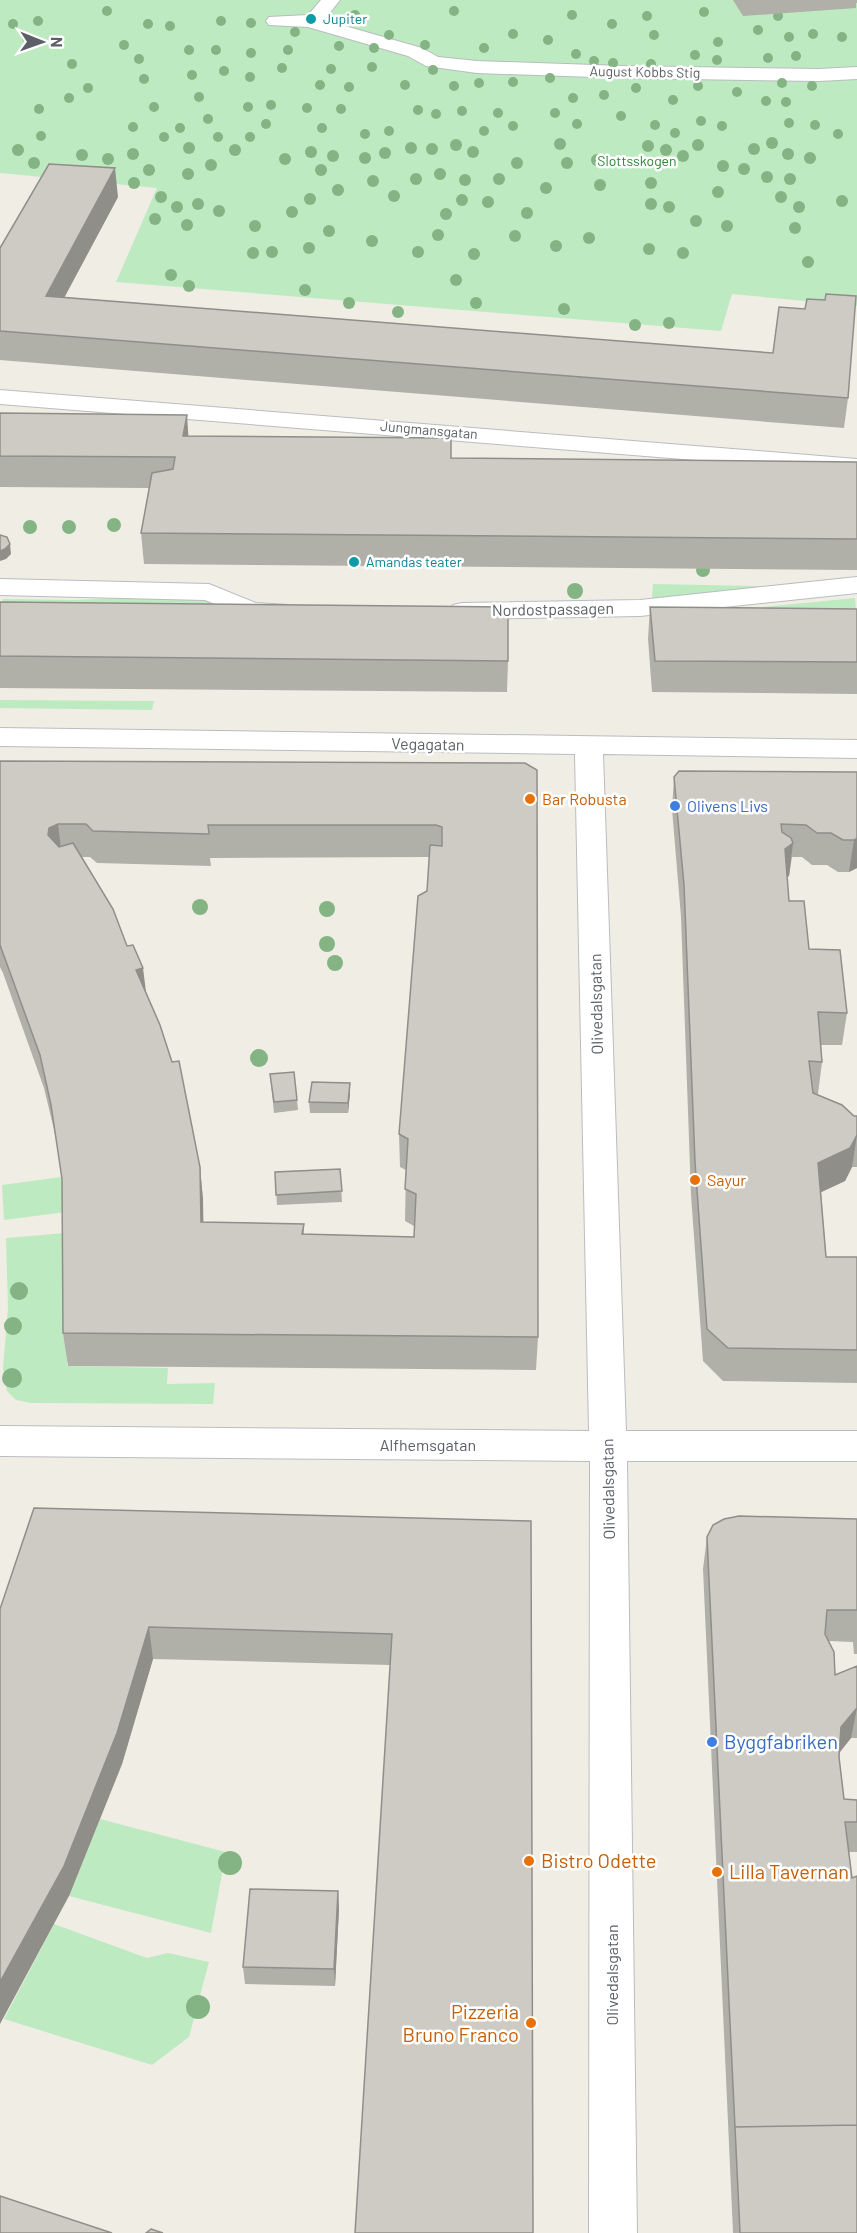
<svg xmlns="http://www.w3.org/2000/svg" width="857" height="2233" font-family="Barlow,sans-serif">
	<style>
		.green { fill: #beeac1 }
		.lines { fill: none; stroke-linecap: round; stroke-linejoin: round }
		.minor-casing { stroke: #b9bcc1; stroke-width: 2 }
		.minor { fill: #fff; fill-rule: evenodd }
		.tree { fill: #84b484 }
		.wall { fill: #b0afa8; fill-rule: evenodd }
		.shaded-wall { fill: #908e88 }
		.building { fill: #cdcbc3; stroke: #908e88; stroke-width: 1.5; fill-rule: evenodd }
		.culture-dot { fill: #0f9aa8; stroke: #fff; stroke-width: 2 }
		.food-dot { fill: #e8710a; stroke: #fff; stroke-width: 2 }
		.shop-dot { fill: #3f7fe0; stroke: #fff; stroke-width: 2 }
		.labels { text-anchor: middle; stroke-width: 5; stroke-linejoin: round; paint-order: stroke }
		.far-culture-label { font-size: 14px; fill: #0d838f; stroke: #fff; text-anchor: start }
		.far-street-label { font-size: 14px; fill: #5c6066; stroke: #fff }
		.far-park-label { font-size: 14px; fill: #2b8536; stroke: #fff }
		.street-label { font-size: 16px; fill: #5c6066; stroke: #fff }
		.food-label { font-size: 16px; fill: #c56008; stroke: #fff; text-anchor: start }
		.shop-label { font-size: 16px; fill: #366cbe; stroke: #fff; text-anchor: start }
		.near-shop-label { font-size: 20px; fill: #366cbe; stroke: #fff; text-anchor: start }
		.near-food-label { font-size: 20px; fill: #c56008; stroke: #fff; text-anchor: start }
	</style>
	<rect width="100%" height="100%" fill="#f0eee4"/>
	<path class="green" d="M0,0H857V306L732,294L721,331L116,282L157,188L0,173Z
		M653,584L757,586L767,587L655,601L652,597Z
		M170,596L209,602L219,610L0,608L3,599L74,600Z
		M855,598L857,621L761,623L763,607Z
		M0,700L154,701L152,710L0,708Z
		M61,1177L66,1212L4,1220L2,1185Z
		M65,1233L67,1366L168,1368L167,1384L215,1383L213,1404L31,1403L16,1400L7,1391L5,1382L3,1368L8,1308L6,1238Z
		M100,1819L226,1852L211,1933L69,1896Z
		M54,1924L147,1958L168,1953L209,1962L189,2037L152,2065L4,2019Z"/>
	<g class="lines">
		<g class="minor-casing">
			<path id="minor" d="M321,0H340L324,20L422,48L438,57L477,61L623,66L819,69L857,67V79L819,81L623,78L477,73L426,66L408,56L308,27L269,25L266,21L269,17L308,15Z
				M0,390L857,459V473L0,404Z
				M857,577V593L640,616L462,619L453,617L449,611L453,605L462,603L640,600Z
				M0,579L209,584L256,603L288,605L292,611L288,617L252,619L205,600L0,595Z
				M0,728L857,740V758L603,754L626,1431H857V1461H627L637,2233H589L590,1461L0,1456V1426L589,1431L575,754L0,746Z"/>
		</g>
		<use href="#minor" class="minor"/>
	</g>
	<g class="tree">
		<circle cx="107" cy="11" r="5"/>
		<circle cx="454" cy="11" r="5"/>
		<circle cx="704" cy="12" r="5"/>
		<circle cx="355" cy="15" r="5"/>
		<circle cx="572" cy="15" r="5"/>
		<circle cx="647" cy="16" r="5"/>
		<circle cx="778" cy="16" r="5"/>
		<circle cx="38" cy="21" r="5"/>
		<circle cx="221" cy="21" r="5"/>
		<circle cx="251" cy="23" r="5"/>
		<circle cx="13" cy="24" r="5"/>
		<circle cx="148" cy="24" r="5"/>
		<circle cx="612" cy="24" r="5"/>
		<circle cx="170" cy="26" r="5"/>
		<circle cx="758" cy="30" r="5"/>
		<circle cx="295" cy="32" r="5"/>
		<circle cx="513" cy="34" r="5"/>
		<circle cx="813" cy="34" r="5"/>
		<circle cx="389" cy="35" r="5"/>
		<circle cx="654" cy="35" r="5"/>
		<circle cx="789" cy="37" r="5"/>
		<circle cx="842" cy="37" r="5"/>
		<circle cx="27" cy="38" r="5"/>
		<circle cx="548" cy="40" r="5"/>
		<circle cx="718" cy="42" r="5"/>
		<circle cx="124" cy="45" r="5"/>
		<circle cx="425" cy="45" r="5"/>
		<circle cx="339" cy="46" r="5"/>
		<circle cx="374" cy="48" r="5"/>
		<circle cx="484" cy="48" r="5"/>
		<circle cx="189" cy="50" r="5"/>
		<circle cx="216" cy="50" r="5"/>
		<circle cx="288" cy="50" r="5"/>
		<circle cx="251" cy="53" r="5"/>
		<circle cx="576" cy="54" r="5"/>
		<circle cx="695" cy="55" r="5"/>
		<circle cx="796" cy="56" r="5"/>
		<circle cx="768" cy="58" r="5"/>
		<circle cx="139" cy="59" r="5"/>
		<circle cx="717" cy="60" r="5"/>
		<circle cx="594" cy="61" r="5"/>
		<circle cx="613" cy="63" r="5"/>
		<circle cx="72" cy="64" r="5"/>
		<circle cx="651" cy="64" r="5"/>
		<circle cx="372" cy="67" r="5"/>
		<circle cx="282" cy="68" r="5"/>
		<circle cx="331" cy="69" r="5"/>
		<circle cx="433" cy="70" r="5"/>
		<circle cx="224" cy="71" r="5"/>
		<circle cx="192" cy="75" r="5"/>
		<circle cx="250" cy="77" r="5"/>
		<circle cx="550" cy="78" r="5"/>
		<circle cx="144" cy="79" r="5"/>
		<circle cx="513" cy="82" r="5"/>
		<circle cx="479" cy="83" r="5"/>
		<circle cx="782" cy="83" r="5"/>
		<circle cx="320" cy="85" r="5"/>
		<circle cx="405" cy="85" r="5"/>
		<circle cx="454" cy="86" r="5"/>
		<circle cx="698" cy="86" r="5"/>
		<circle cx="812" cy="86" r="5"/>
		<circle cx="349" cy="87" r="5"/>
		<circle cx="88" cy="88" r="5"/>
		<circle cx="636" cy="88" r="5"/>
		<circle cx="737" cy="92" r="5"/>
		<circle cx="604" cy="95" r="5"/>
		<circle cx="199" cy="97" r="5"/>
		<circle cx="69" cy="98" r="5"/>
		<circle cx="573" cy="98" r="5"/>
		<circle cx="673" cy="100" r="5"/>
		<circle cx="766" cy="101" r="5"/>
		<circle cx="786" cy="102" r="5"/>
		<circle cx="271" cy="105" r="5"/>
		<circle cx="154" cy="107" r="5"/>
		<circle cx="248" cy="107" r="5"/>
		<circle cx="307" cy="108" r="5"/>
		<circle cx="39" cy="109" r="5"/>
		<circle cx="341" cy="109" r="5"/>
		<circle cx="418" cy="110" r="5"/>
		<circle cx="462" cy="111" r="5"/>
		<circle cx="498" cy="113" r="5"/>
		<circle cx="555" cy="113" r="5"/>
		<circle cx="436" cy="114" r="5"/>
		<circle cx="621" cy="116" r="5"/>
		<circle cx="208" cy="119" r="5"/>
		<circle cx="701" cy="121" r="5"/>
		<circle cx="789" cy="123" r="5"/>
		<circle cx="266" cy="124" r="5"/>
		<circle cx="577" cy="124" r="5"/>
		<circle cx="655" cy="125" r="5"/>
		<circle cx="815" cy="125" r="5"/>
		<circle cx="513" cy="126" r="5"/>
		<circle cx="722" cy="126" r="5"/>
		<circle cx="133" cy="127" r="5"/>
		<circle cx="180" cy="128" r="5"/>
		<circle cx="322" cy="128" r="5"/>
		<circle cx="389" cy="131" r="5"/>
		<circle cx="484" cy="131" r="5"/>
		<circle cx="675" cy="133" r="5"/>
		<circle cx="365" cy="134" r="5"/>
		<circle cx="838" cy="134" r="5"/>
		<circle cx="41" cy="136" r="5"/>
		<circle cx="164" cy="137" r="5"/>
		<circle cx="218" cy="137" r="5"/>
		<circle cx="250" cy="137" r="5"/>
		<circle cx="772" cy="143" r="6"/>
		<circle cx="560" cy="144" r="6"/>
		<circle cx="456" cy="145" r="6"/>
		<circle cx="698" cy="145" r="6"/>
		<circle cx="648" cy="146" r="6"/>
		<circle cx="189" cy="148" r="6"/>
		<circle cx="411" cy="148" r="6"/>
		<circle cx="432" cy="149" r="6"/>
		<circle cx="754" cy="149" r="6"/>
		<circle cx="18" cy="150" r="6"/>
		<circle cx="235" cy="150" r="6"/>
		<circle cx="666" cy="150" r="6"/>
		<circle cx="311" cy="152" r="6"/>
		<circle cx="473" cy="152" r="6"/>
		<circle cx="385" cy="153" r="6"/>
		<circle cx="133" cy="154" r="6"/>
		<circle cx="788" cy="154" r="6"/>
		<circle cx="82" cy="155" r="6"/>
		<circle cx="333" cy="156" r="6"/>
		<circle cx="683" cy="156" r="6"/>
		<circle cx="365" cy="158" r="6"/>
		<circle cx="810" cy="158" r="6"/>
		<circle cx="108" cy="159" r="6"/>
		<circle cx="285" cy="159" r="6"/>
		<circle cx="597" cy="160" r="6"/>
		<circle cx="34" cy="163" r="6"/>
		<circle cx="517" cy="163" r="6"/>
		<circle cx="567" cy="163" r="6"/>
		<circle cx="211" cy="165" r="6"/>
		<circle cx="723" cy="166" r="6"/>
		<circle cx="744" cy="169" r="6"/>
		<circle cx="149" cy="170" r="6"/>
		<circle cx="321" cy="170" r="6"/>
		<circle cx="188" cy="174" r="6"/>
		<circle cx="440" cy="174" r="6"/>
		<circle cx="767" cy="177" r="6"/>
		<circle cx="416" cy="179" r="6"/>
		<circle cx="499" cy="179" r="6"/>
		<circle cx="790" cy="179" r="6"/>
		<circle cx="465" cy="180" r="6"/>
		<circle cx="373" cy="181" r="6"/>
		<circle cx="134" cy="183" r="6"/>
		<circle cx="651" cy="183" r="6"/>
		<circle cx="600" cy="185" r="6"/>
		<circle cx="546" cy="188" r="6"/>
		<circle cx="338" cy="190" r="6"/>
		<circle cx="718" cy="192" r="6"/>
		<circle cx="394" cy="196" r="6"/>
		<circle cx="161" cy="197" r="6"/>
		<circle cx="781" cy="197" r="6"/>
		<circle cx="310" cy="199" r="6"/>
		<circle cx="462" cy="200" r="6"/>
		<circle cx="842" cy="201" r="6"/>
		<circle cx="488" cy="202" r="6"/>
		<circle cx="198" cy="204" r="6"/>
		<circle cx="651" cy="204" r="6"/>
		<circle cx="177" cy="207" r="6"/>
		<circle cx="669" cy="207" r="6"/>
		<circle cx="799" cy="207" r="6"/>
		<circle cx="219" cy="211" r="6"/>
		<circle cx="292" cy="212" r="6"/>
		<circle cx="527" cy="213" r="6"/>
		<circle cx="446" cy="214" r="6"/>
		<circle cx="155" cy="219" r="6"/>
		<circle cx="696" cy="221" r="6"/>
		<circle cx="187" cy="225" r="6"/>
		<circle cx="255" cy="226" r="6"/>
		<circle cx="727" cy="226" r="6"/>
		<circle cx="795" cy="228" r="6"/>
		<circle cx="329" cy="231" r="6"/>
		<circle cx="438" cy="235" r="6"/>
		<circle cx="515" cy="236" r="6"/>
		<circle cx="589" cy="238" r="6"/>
		<circle cx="372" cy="241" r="6"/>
		<circle cx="556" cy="246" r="6"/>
		<circle cx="309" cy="248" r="6"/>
		<circle cx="649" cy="249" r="6"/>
		<circle cx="272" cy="252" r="6"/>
		<circle cx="418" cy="252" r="6"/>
		<circle cx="253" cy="253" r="6"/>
		<circle cx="683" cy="253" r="6"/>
		<circle cx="474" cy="254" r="6"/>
		<circle cx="808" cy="262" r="6"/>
		<circle cx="171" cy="275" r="6"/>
		<circle cx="456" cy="280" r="6"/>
		<circle cx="189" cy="286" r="6"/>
		<circle cx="305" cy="290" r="6"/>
		<circle cx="349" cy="303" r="6"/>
		<circle cx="476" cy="303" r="6"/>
		<circle cx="564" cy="309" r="6"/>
		<circle cx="398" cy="312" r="6"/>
		<circle cx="669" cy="323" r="6"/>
		<circle cx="635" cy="325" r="6"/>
		<circle cx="114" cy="525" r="7"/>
		<circle cx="30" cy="527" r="7"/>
		<circle cx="69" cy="527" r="7"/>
		<circle cx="703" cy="570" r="7"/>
		<circle cx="575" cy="591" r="8"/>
		<circle cx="200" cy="907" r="8"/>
		<circle cx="327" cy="909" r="8"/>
		<circle cx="327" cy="944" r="8"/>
		<circle cx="335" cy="963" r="8"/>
		<circle cx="259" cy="1058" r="9"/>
		<circle cx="19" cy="1291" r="9"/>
		<circle cx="13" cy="1326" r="9"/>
		<circle cx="12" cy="1378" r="10"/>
		<circle cx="230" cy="1863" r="12"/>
		<circle cx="198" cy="2007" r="12"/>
	</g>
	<path class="wall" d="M733,0H857V3H856V8L743,16Z
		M118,197L64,298L848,398L844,428L0,360V248Z
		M0,413L189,436L451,458L857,462V570L144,564L141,533L149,488L0,487Z
		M0,602L508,661L507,692L0,688Z
		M650,607L857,609V694L652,692L648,639Z
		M0,761L525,763L538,1337L536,1370L68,1366L63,1333L62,1180L56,1138L44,1088L3,973L0,967ZM82,857H90L97,863L211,866L210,858L429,857L427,891L399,1134L400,1167L406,1170L405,1221L414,1226V1237L304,1234V1224L203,1222V1200L200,1167L146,993L127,946Z
		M857,772V868L849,872H838L827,865H812L802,857H792L789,876L787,877L789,901L809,949L847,1013L842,1045H821L822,1062L818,1094H816L854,1116H857V1167H852L845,1181L821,1192L826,1257H857V1383L723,1381L703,1361L691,1195L681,917L672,809L674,777Z
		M270,1074L297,1100L298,1110L274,1113Z
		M350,1093L348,1113H310L309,1102Z
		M340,1169L342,1202L277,1205L275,1172Z
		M857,1519V1654H854L853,1642L829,1641L835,1675L857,1666V1738H851L840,1752L839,1757L844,1799L857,1800V1852H849L857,2233H733L703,1569L707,1537Z
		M531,1521L390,1665L153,1659L122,1764L69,1896L0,1609Z
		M338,1891L339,1909L335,1986L245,1984L243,1967Z"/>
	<path class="shaded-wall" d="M115,168L118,197L49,326L46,296Z
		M187,415L189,445L183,436Z
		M10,544L11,554L6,559L0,561V551Z
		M58,824L62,857L48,835L49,828Z
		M857,838V868L849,872L854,840Z
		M793,843L789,876L781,882L785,849Z
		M143,968L147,1000L136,970Z
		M350,1083V1093L348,1113V1103Z
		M857,1135L852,1167L845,1181L813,1196L818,1163Z
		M200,1167L203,1200L204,1255L201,1222Z
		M149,1627L153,1659L122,1764L69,1896L0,2024V1982Z
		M857,1708L851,1738L835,1758L841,1727Z
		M338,1891L339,1909L335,1986L334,1969Z"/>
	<path class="building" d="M49,164L115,168L46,296L773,353L779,307L805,309L807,299L825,300L826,294L856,296L848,398L0,331V248Z
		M0,413L187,415L183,436L451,438V458L857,462V539L141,533L152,473L173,469L175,457L0,456Z
		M0,535L7,537L10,544L5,549L0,551Z
		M0,602L508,607V661L0,656Z
		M650,607L857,609V662L655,661Z
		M0,761L525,763L537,770L538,1337L63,1333L62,1179L51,1105L40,1055L0,945ZM58,824H86L93,831L209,834L208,825H436L442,827V846L430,845L427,891L418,896L399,1134L408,1139L405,1189L416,1194L414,1237L302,1234L304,1224L201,1222L200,1167L179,1061L172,1062L160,1025L136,970L143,968L133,945L127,946L113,909L73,843L59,847L48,835L49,828Z
		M679,771L857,772V838L854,840H843L831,833H817L806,825L781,824L782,832L791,838L793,843L785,849L789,901H804L809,949L840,950L847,1013L818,1012L822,1062L809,1061L813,1093L842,1105L854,1116H857V1135L850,1148L818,1163L826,1257H857V1350L728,1348L707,1329L695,1162L684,885L674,777Z
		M294,1072L297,1100L274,1102L270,1074Z
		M312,1082L350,1083L348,1103L309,1102Z
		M340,1169L342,1191L276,1195L275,1172Z
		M34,1508L531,1521L533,2233H355L392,1634L149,1627L117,1733L64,1866L0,1982V1609Z
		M739,1516L857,1519V1610H827L825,1634L834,1652L835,1675L857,1666V1708L841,1727L839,1757L844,1799L857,1800V1822H845L852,1878L857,1876V2125L735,2127V2128L707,1537L713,1525L724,1519Z
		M250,1889L338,1891L334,1969L243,1967Z
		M857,2125V2233H740L735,2127Z
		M0,2196L112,2233H0Z
		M151,2229L163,2233H146Z"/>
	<g class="culture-dot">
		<circle cx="311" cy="19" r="6"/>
		<circle cx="354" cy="562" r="6"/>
	</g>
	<g class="food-dot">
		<circle cx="530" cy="799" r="6"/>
		<circle cx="695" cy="1180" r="6"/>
		<circle cx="529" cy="1861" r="6"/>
		<circle cx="717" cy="1872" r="6"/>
		<circle cx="531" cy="2023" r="6"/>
	</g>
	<g class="shop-dot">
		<circle cx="675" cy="806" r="6"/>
		<circle cx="712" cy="1742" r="6"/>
	</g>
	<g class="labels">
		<g class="far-culture-label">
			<text x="323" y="24">Jupiter</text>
			<text x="366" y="567">Amandas teater</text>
		</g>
		<g class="far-street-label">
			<text transform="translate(645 72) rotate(1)" y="5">August Kobbs Stig</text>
			<text transform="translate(429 430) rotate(5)" y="5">Jungmansgatan</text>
		</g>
		<g class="far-park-label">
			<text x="637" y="166">Slottsskogen</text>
		</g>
		<g class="street-label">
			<text transform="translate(553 609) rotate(-1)" y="6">Nordostpassagen</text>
			<text transform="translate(428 744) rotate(1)" y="6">Vegagatan</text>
			<text transform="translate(596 1004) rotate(-91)" y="6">Olivedalsgatan</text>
			<text x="428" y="1451">Alfhemsgatan</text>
			<text transform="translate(608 1489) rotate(-91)" y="6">Olivedalsgatan</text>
			<text transform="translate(612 1975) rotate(-90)" y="6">Olivedalsgatan</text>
		</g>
		<g class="food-label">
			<text x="542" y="805">Bar Robusta</text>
			<text x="707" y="1186">Sayur</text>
		</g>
		<g class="shop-label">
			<text x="687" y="812">Olivens Livs</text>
		</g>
		<g class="near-shop-label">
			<text x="724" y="1749">Byggfabriken</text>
		</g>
		<g class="near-food-label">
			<text x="541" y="1868">Bistro Odette</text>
			<text x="729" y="1879">Lilla Tavernan</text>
			<text x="519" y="2019" text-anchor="end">Pizzeria<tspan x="519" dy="23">Bruno Franco</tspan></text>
		</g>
	</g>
	<g transform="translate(42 42) rotate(91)" stroke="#ffffff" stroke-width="4.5" paint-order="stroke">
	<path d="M0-4.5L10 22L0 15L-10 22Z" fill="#5c6066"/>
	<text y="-9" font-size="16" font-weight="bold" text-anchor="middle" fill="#5c6066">N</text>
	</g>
</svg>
